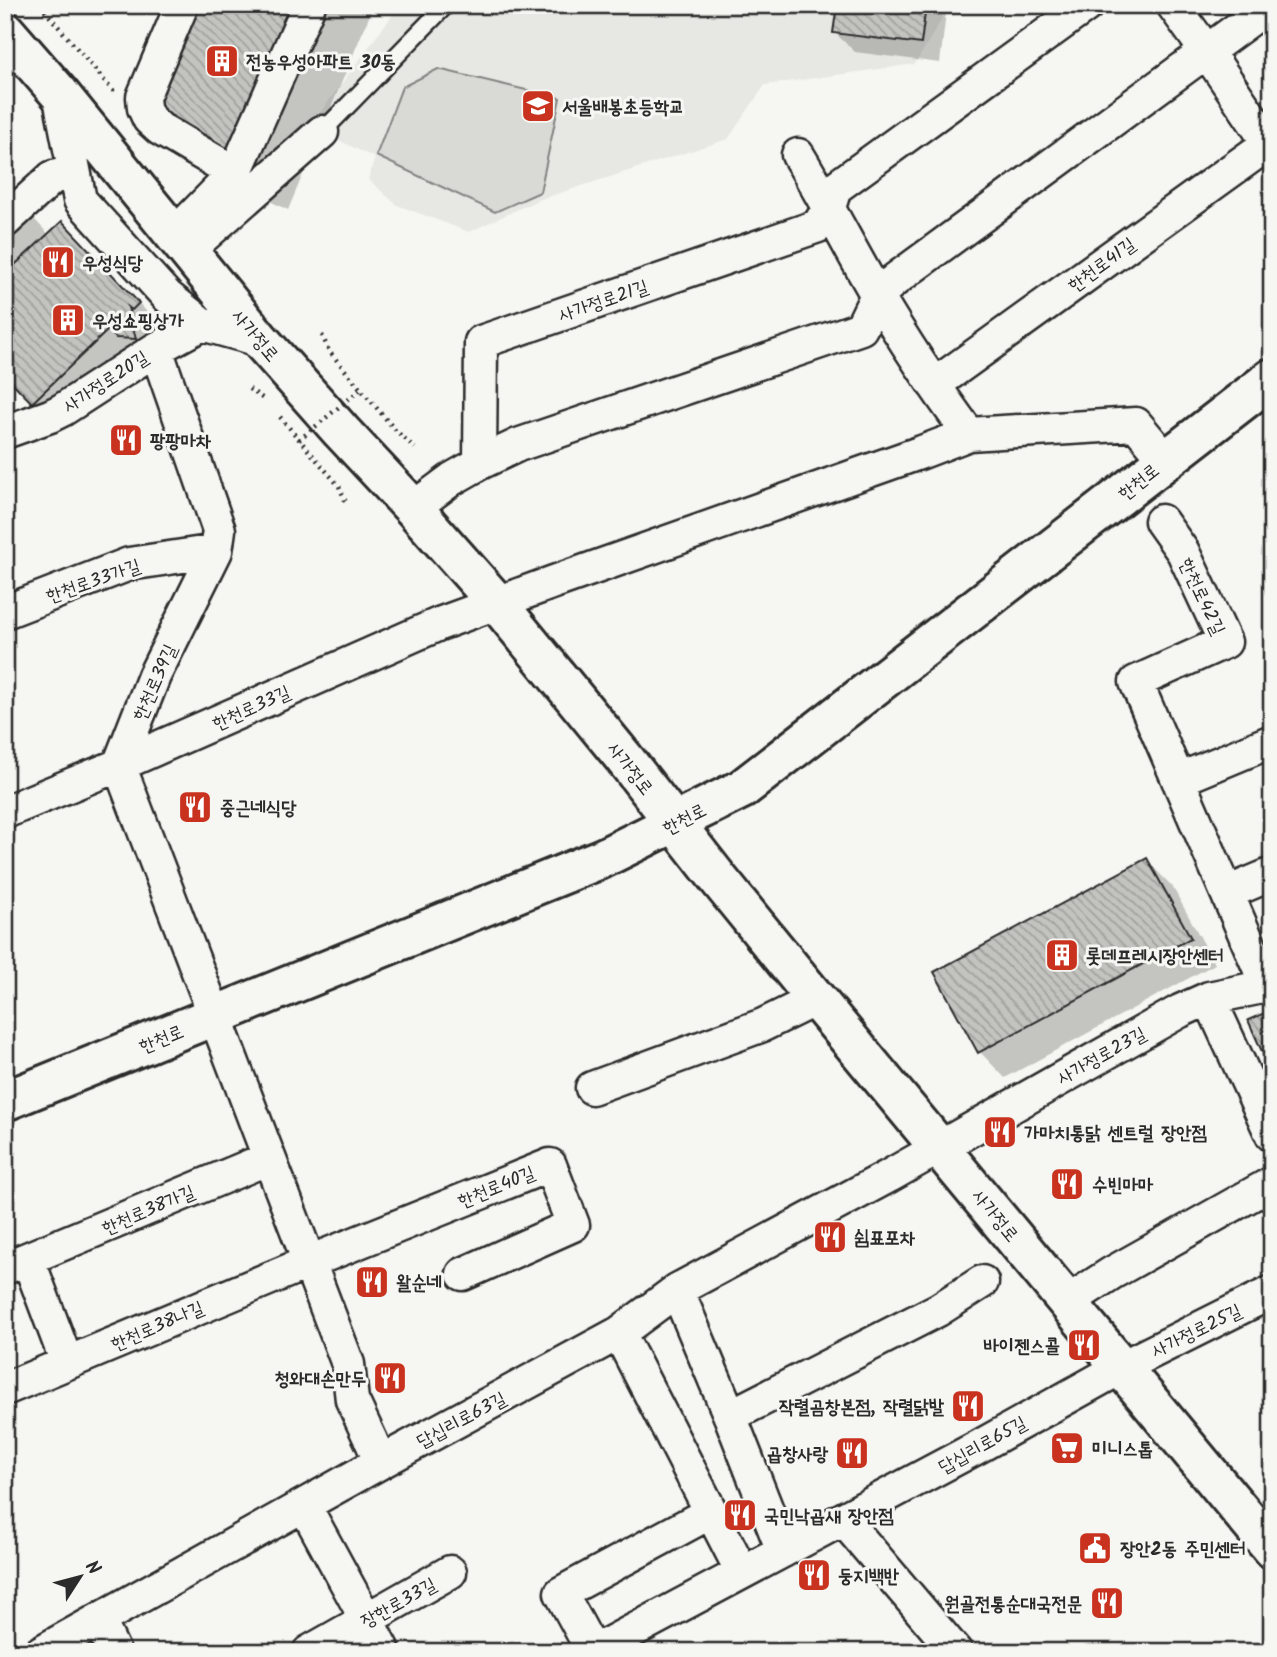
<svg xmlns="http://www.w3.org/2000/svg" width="1277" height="1657" font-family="Kalam,'Poor Story',sans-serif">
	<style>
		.built { fill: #e7e7e3 }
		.green { fill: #d9d9d5; stroke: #828280; stroke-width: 2 }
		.shadow { fill: #0003 }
		.building { fill: url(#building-back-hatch); stroke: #2b2b2b; stroke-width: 2 }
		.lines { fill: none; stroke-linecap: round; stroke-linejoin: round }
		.service-casing { stroke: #2b2b2b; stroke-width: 21 }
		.minor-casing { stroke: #2b2b2b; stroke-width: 37 }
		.secondary-casing { stroke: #2b2b2b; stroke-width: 44 }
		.path { stroke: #2b2b2b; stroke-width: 4.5; stroke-dasharray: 2 5; stroke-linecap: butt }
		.service { stroke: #f6f6f2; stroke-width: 16 }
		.minor { stroke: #f6f6f2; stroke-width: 32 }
		.secondary { stroke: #f6f6f2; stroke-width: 38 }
		.path-bridge { stroke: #2b2b2b; stroke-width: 4.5; stroke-dasharray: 2 5; stroke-linecap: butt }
		.labels { text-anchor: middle; stroke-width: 6; stroke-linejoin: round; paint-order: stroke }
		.poi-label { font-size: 19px; font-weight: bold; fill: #2b2b2b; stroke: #f6f6f2; text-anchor: start }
		.street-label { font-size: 19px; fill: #2b2b2b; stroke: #f6f6f2 }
	</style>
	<defs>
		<pattern id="building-back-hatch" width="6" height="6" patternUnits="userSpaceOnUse" patternTransform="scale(1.75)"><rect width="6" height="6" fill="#c3c3c0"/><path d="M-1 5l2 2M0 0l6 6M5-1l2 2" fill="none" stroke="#9f9f9c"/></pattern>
	</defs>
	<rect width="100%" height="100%" fill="#f6f6f2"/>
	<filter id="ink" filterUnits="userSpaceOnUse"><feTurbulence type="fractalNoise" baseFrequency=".0143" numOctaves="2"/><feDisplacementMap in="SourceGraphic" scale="14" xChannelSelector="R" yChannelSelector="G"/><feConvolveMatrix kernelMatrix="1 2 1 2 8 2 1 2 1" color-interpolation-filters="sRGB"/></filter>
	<g filter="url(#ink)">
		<path class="built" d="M400,5H943L942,19L915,64L765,85L728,139L538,200L469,232L397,205L368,179L375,158L310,126Z"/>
		<path class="green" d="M438,69L560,98L540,192L495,212L376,156L402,87Z"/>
		<path class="shadow" d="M199,5H374L288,210L212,173Z
			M839,5H947L940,63L855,52L835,33Z
			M5,187L49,235L88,249L164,330L159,335L152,328L161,364L59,428L33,402L12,270L5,264Z
			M1146,860L1172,886L1215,964L1005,1078L980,1052Z"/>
		<path class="building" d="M197,5H292L230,153L152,116Z
			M837,5H926L921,44L833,33Z
			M62,221L139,303L132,310L128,307L136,339L116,338L108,330L32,403L5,375V274Z
			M1147,858L1191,938L978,1053L934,972Z
			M1272,1010V1074L1248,1020Z"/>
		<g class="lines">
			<g class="service-casing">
				<path id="service" d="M322,132L446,5"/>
			</g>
			<g class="minor-casing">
				<path id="minor" d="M182,5L143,97L144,108L149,119L160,129L235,173
					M1173,5L1207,52L1272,148
					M59,93L80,200L167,296L202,324L260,340
					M798,155C826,201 850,249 877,295C905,343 936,389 969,434
					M5,221L53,177L74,172
					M174,235L235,173L309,5
					M187,251L322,132
					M156,349L219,530L216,551L154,676L119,765L348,1364L352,1400L381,1462
					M934,385L1272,141
					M5,432L50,416L62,410L156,349L202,324
					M480,463L481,342L818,226L829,208L835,188L1087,5
					M413,508L452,479L480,463L518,445L861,328L877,295L896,279L1270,5
					M1161,521L1183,552L1225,642L1136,682L1267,986
					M5,612L129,564L216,551
					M1178,780L1272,741
					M5,812L119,765L439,624L554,582L922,452L969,434L1136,424L1166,460
					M1227,893L1272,874
					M1209,998L1272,1135
					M592,1088L763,1025L816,999
					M28,1259L67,1363
					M5,1268L269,1158
					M677,1290L730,1416L783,1551
					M1067,1302L1112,1273L1272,1183
					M619,1333L742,1572
					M5,1389L309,1262L550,1165L573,1225L463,1274
					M730,1416L938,1310L982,1282
					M304,1505L384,1652
					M843,1519L956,1652
					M99,1620L114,1652
					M41,1652L381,1462L619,1333L677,1290L889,1176L1180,1011L1209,998L1267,986L1272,983
					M309,1652L450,1572
					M593,1652L978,1447L1120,1368L1272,1292
					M593,1652L561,1593L711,1512"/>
			</g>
			<g class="secondary-casing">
				<path id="secondary" d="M5,31L59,93L260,340L341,431L413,508L497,603L624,758L720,881L816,999L1272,1549
					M5,1101L603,858L742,789L1272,378"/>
			</g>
			<path class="path" d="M40,5L114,92
				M322,335L329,351L396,431L415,448
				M249,389L265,400
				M280,417L339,486L347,505"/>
			<use href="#service" class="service"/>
			<use href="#minor" class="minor"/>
			<use href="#secondary" class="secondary"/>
			<path class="path-bridge" d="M299,440L361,389"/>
		</g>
	</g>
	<defs>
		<g id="building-square" transform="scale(1.75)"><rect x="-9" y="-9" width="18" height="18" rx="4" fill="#c8321e" stroke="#f6f6f2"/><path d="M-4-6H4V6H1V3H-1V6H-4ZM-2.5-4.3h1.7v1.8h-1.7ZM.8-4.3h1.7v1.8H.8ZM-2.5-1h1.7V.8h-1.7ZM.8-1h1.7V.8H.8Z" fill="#fff"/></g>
		<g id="school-square" transform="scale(1.75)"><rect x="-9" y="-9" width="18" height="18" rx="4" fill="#c8321e" stroke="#f6f6f2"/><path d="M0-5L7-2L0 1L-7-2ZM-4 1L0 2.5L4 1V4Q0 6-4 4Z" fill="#fff"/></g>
		<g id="restaurant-square" transform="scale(1.75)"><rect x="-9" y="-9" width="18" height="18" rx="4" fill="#c8321e" stroke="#f6f6f2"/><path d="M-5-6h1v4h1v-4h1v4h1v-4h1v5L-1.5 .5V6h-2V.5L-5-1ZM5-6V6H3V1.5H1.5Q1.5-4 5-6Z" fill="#fff"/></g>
		<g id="supermarket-square" transform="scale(1.75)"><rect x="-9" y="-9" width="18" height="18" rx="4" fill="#c8321e" stroke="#f6f6f2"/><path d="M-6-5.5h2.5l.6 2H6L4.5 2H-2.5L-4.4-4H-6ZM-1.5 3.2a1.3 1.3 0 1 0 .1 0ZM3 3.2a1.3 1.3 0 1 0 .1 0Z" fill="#fff"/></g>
		<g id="civic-square" transform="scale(1.75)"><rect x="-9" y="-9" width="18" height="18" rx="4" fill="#c8321e" stroke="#f6f6f2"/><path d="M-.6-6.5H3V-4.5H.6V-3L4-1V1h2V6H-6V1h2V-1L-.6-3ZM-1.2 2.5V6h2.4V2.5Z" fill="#fff"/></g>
	</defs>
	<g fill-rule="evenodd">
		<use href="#building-square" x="222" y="61"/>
		<use href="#school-square" x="538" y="106"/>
		<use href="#restaurant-square" x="58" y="262"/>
		<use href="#building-square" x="68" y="320"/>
		<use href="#restaurant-square" x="126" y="440"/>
		<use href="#restaurant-square" x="195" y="807"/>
		<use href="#building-square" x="1062" y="955"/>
		<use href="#restaurant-square" x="1000" y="1132"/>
		<use href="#restaurant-square" x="1067" y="1184"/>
		<use href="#restaurant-square" x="830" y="1237"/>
		<use href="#restaurant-square" x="372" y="1282"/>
		<use href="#restaurant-square" x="1084" y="1345"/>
		<use href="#restaurant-square" x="390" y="1378"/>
		<use href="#restaurant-square" x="968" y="1406"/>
		<use href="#supermarket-square" x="1067" y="1448"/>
		<use href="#restaurant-square" x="852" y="1453"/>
		<use href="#restaurant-square" x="740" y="1515"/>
		<use href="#civic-square" x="1095" y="1548"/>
		<use href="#restaurant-square" x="814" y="1575"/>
		<use href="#restaurant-square" x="1107" y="1603"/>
	</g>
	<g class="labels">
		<g class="poi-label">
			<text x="246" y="68">전농우성아파트 30동</text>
			<text x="562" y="113">서울배봉초등학교</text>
			<text x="82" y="269">우성식당</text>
			<text x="92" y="327">우성쇼핑상가</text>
			<text x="150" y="447">팡팡마차</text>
			<text x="220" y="814">중근네식당</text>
			<text x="1086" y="962">롯데프레시장안센터</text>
			<text x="1024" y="1139">가마치통닭 센트럴 장안점</text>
			<text x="1092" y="1191">수빈마마</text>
			<text x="854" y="1244">쉼표포차</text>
			<text x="396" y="1289">왈순네</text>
			<text x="1060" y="1352" text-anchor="end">바이젠스콜</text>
			<text x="366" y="1385" text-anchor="end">청와대손만두</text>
			<text x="944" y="1413" text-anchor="end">작렬곰창본점, 작렬닭발</text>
			<text x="1092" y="1455">미니스톱</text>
			<text x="828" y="1460" text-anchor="end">곱창사랑</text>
			<text x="764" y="1522">국민낙곱새 장안점</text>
			<text x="1120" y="1555">장안2동 주민센터</text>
			<text x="838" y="1582">둥지백반</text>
			<text x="1082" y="1610" text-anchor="end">원골전통순대국전문</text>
		</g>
		<g class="street-label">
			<text transform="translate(1101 264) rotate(-36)" y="7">한천로41길</text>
			<text transform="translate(603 300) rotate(-19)" y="7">사가정로21길</text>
			<text transform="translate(256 335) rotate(50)" y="7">사가정로</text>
			<text transform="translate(105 381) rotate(-33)" y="7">사가정로20길</text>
			<text transform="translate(1138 481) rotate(-38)" y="7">한천로</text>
			<text transform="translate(93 580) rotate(-19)" y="7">한천로33가길</text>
			<text transform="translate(1203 596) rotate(65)" y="7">한천로42길</text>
			<text transform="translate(154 682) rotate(-66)" y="7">한천로39길</text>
			<text transform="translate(251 707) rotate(-24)" y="7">한천로33길</text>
			<text transform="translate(631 768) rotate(52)" y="7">사가정로</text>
			<text transform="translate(684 818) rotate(-27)" y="7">한천로</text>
			<text transform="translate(161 1038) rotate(-22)" y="7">한천로</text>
			<text transform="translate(1101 1055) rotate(-29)" y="7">사가정로23길</text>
			<text transform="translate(496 1186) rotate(-22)" y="7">한천로40길</text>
			<text transform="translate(148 1209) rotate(-23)" y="7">한천로38가길</text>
			<text transform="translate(996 1215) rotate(51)" y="7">사가정로</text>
			<text transform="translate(157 1325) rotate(-23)" y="7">한천로38나길</text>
			<text transform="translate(1196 1330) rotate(-26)" y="7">사가정로25길</text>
			<text transform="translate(461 1419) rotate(-28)" y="7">답십리로63길</text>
			<text transform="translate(982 1444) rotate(-29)" y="7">답십리로65길</text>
			<text transform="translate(398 1602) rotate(-29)" y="7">장한로33길</text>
		</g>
	</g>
	<rect width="1277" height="1657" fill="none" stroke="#f6f6f2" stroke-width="28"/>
	<rect x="14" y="14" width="1249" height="1629" fill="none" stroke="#2b2b2b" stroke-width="2.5" filter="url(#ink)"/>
	<g transform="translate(80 1577) rotate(54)" stroke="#f6f6f2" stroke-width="5" paint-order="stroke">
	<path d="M0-5L12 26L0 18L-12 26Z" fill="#2b2b2b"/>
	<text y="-10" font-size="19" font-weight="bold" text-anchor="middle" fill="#2b2b2b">N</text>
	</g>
</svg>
